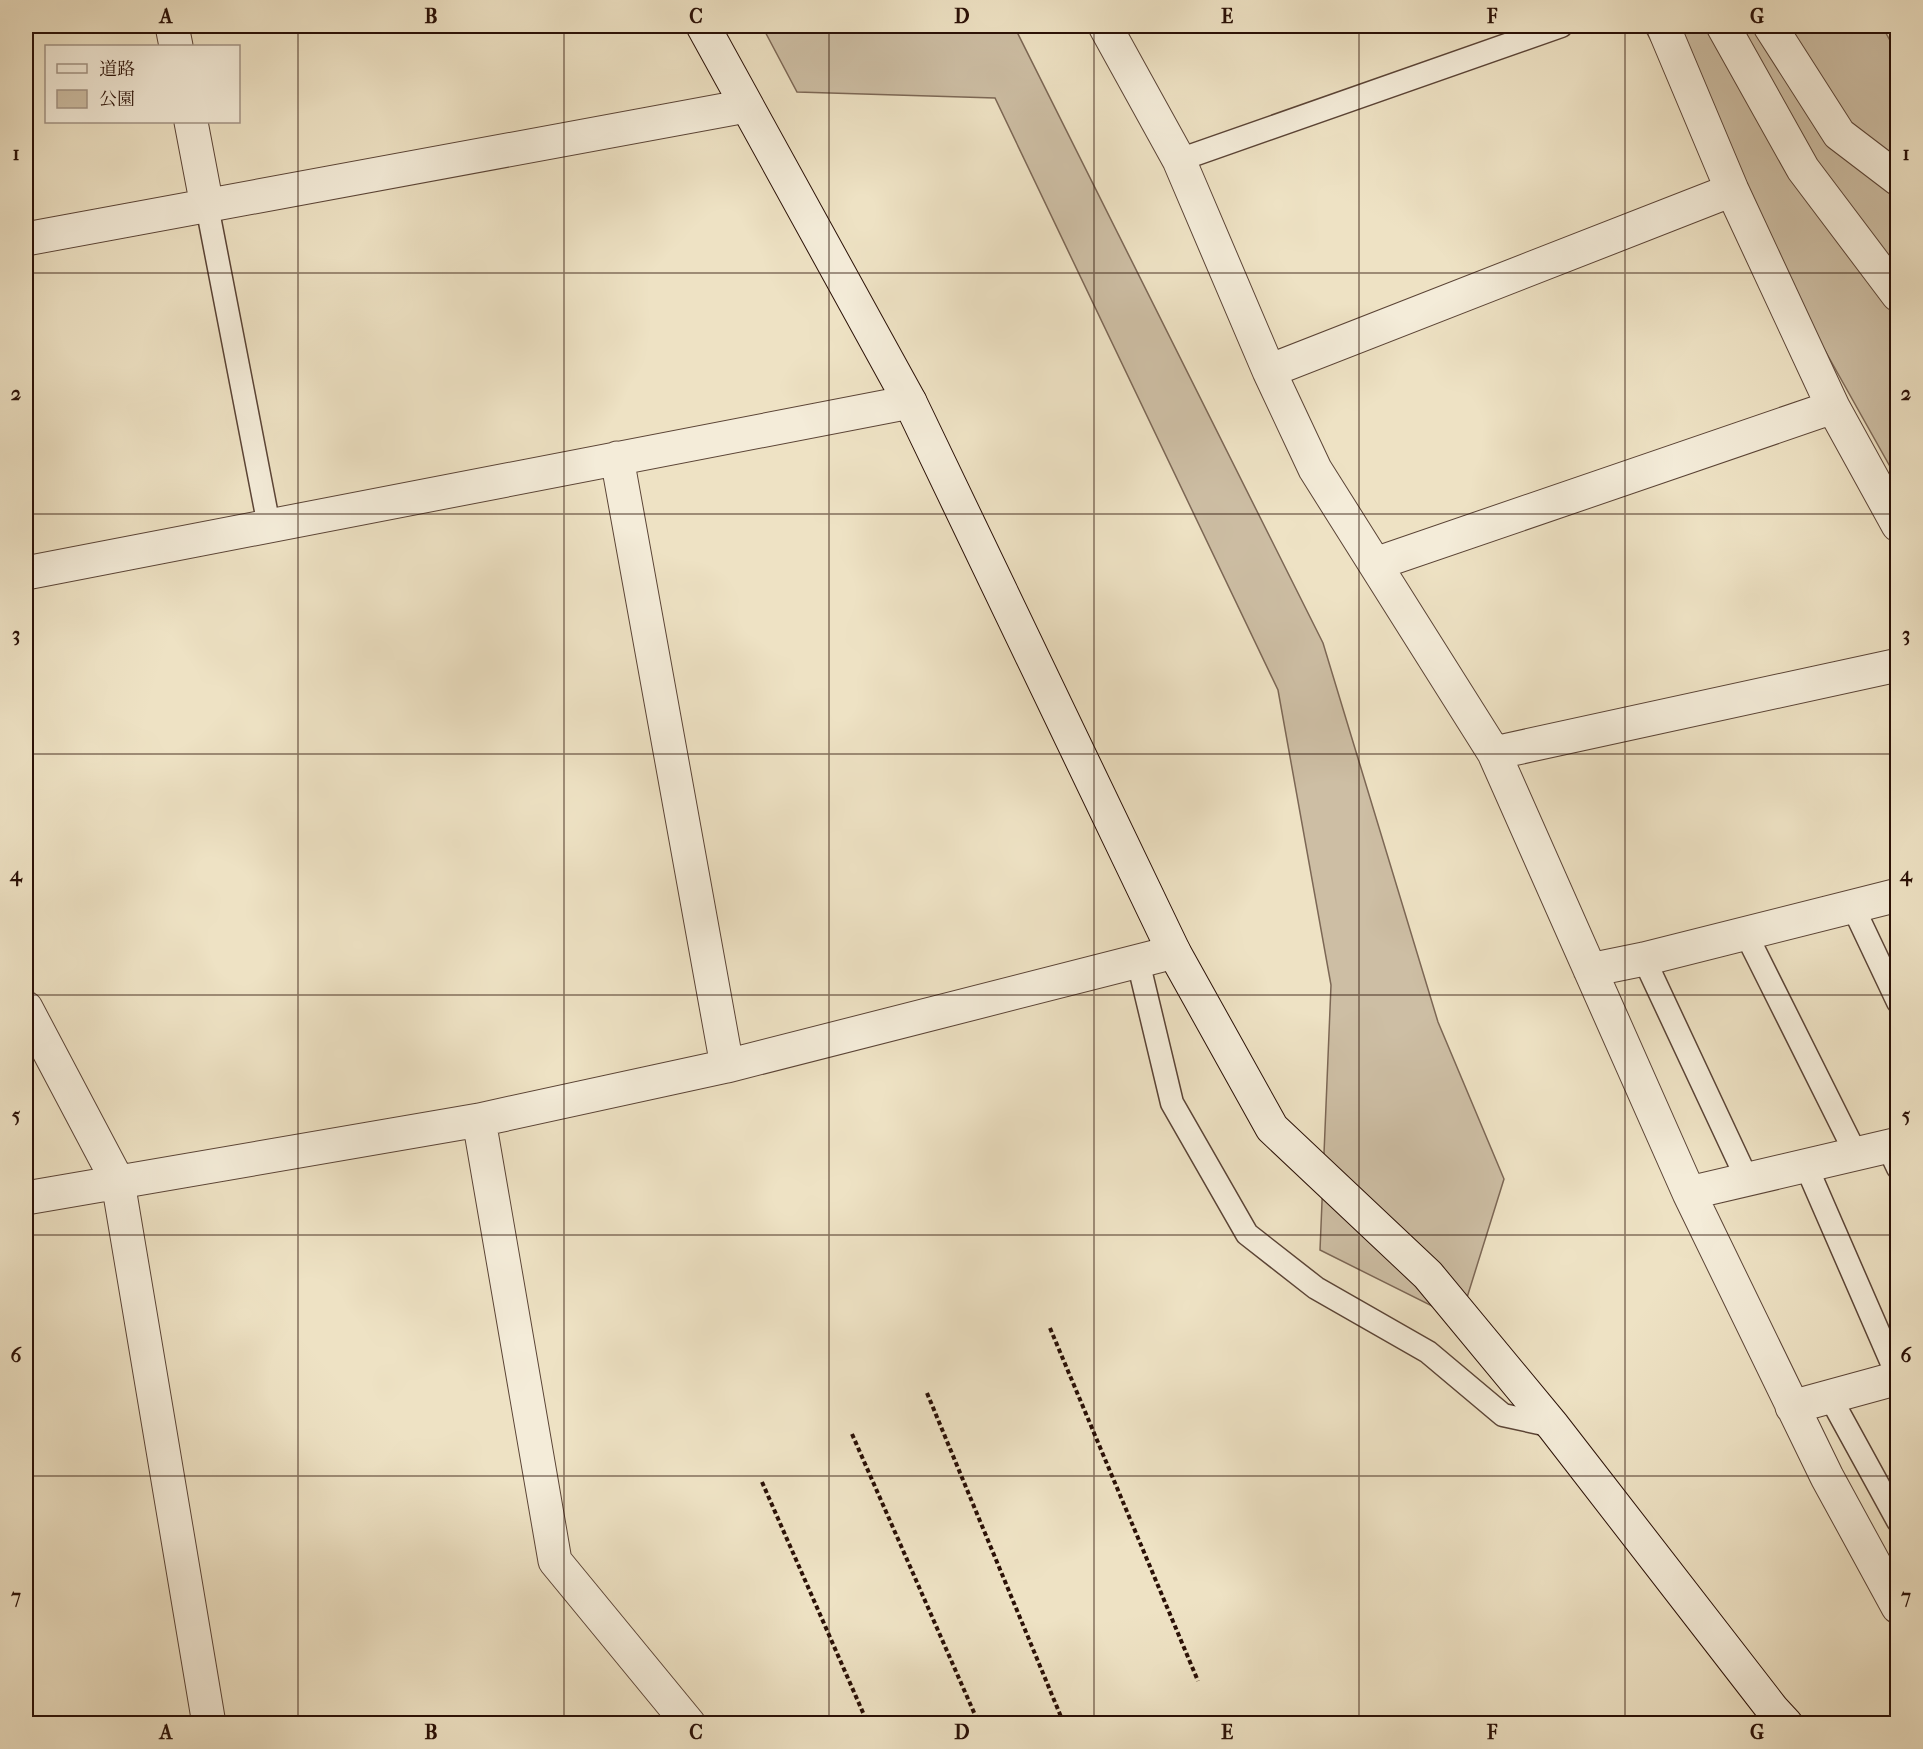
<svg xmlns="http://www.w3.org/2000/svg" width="1923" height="1749" font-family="'IM FELL French Canon','Noto Serif JP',serif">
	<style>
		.green { fill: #cdbea4; stroke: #7c6755; stroke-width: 1.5 }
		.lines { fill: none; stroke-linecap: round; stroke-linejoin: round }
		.lane-casing { stroke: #5b4436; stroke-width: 25 }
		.street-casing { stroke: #5b4436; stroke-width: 35 }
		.secondary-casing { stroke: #2a1006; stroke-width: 35 }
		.path { stroke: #2a1006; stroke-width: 4; stroke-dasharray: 4.5 3; stroke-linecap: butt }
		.lane { stroke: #f4ecd9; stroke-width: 22 }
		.street { stroke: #f4ecd9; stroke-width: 33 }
		.secondary { stroke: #f4ecd9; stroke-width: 33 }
		.grid { fill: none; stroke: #2a1006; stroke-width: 1.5; stroke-opacity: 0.55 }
		.neatline { fill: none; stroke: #2a1006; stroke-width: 2 }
		.grid-label { font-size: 20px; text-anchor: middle; font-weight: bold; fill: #2a1006 }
	</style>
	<rect width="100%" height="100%" fill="#eee2c4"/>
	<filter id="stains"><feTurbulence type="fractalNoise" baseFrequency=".00333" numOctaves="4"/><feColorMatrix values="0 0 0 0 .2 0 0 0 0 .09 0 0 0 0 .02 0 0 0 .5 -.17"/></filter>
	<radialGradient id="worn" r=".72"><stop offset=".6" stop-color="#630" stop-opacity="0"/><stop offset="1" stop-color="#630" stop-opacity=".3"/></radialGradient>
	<path class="green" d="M762,26H1014L1323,643L1438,1022L1504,1179L1460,1320L1320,1250L1331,985L1278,690L995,98L797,92Z
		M1643,26H1882L1898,55L1897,479Z"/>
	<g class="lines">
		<g class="lane-casing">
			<path id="lane" d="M1179,160L1561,26
				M207,206L269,526
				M1853,907L1898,1002
				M1746,934L1856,1154
				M1644,959L1747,1179
				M1138,961L1172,1103L1247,1234L1316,1288L1428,1352L1503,1415L1553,1426
				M1888,1147L1898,1168
				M1807,1168L1898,1377
				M1830,1397L1898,1521"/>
		</g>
		<g class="street-casing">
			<path id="street" d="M172,26L176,46
				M1105,26L1179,160L1269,371L1315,469L1494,753L1689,1193L1827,1477L1898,1607
				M1663,26L1732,190L1833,407L1898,525
				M1723,26L1803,169L1898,295
				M1770,26L1839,134L1898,179
				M191,122L207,206
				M26,239L746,106
				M1269,371L1732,190
				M617,458L727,1066
				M1375,564L1833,407
				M26,573L910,402
				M1494,753L1898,665
				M1590,970L1644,959L1898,895
				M26,1008L118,1182L209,1724
				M479,1120L555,1561L689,1724
				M1689,1193L1898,1144
				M26,1198L479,1120L727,1066L1174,952
				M1792,1407L1898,1378"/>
		</g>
		<g class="secondary-casing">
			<path id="secondary" d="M703,26L910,402L1174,952L1272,1128L1428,1275L1553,1426L1773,1710L1786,1724"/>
		</g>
		<path class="path" d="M1050,1328L1198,1681
			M927,1393L1064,1724
			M852,1434L979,1724
			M762,1482L868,1724"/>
		<use href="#lane" class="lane"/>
		<use href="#street" class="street"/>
		<use href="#secondary" class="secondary"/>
	</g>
	<path class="grid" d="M298,26V1724M564,26V1724M829,26V1724M1094,26V1724M1359,26V1724M1625,26V1724M26,273H1898M26,514H1898M26,754H1898M26,995H1898M26,1235H1898M26,1476H1898"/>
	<rect width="1923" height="1749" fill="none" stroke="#eee2c4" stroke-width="66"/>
	<rect x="45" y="45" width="195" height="78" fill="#f4ecd9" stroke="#a39485" stroke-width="1.5"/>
	<rect x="57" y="64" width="30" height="9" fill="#f4ecd9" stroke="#a39485" stroke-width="1.5"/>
	<text x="99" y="75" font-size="18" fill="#2a1006">道路</text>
	<rect x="57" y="90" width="30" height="18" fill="#cdbea4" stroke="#a39485" stroke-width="1.5"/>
	<text x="99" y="105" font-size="18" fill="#2a1006">公園</text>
	<rect x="33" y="33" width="1857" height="1683" class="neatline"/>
	<g class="grid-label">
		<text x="166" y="23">A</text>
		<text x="431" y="23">B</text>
		<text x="696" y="23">C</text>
		<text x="962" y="23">D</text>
		<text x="1227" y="23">E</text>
		<text x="1492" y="23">F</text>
		<text x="1757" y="23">G</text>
		<text x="16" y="160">1</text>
		<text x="1906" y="160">1</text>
		<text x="16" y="400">2</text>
		<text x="1906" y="400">2</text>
		<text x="16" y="641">3</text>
		<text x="1906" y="641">3</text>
		<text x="16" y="881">4</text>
		<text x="1906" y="881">4</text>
		<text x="16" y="1122">5</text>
		<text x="1906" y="1122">5</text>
		<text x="16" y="1362">6</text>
		<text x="1906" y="1362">6</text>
		<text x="16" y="1603">7</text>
		<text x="1906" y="1603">7</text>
		<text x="166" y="1739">A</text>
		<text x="431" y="1739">B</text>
		<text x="696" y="1739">C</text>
		<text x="962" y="1739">D</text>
		<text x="1227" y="1739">E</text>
		<text x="1492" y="1739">F</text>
		<text x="1757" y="1739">G</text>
	</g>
	<rect width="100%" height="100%" filter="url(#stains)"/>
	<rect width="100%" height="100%" fill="url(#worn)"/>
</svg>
